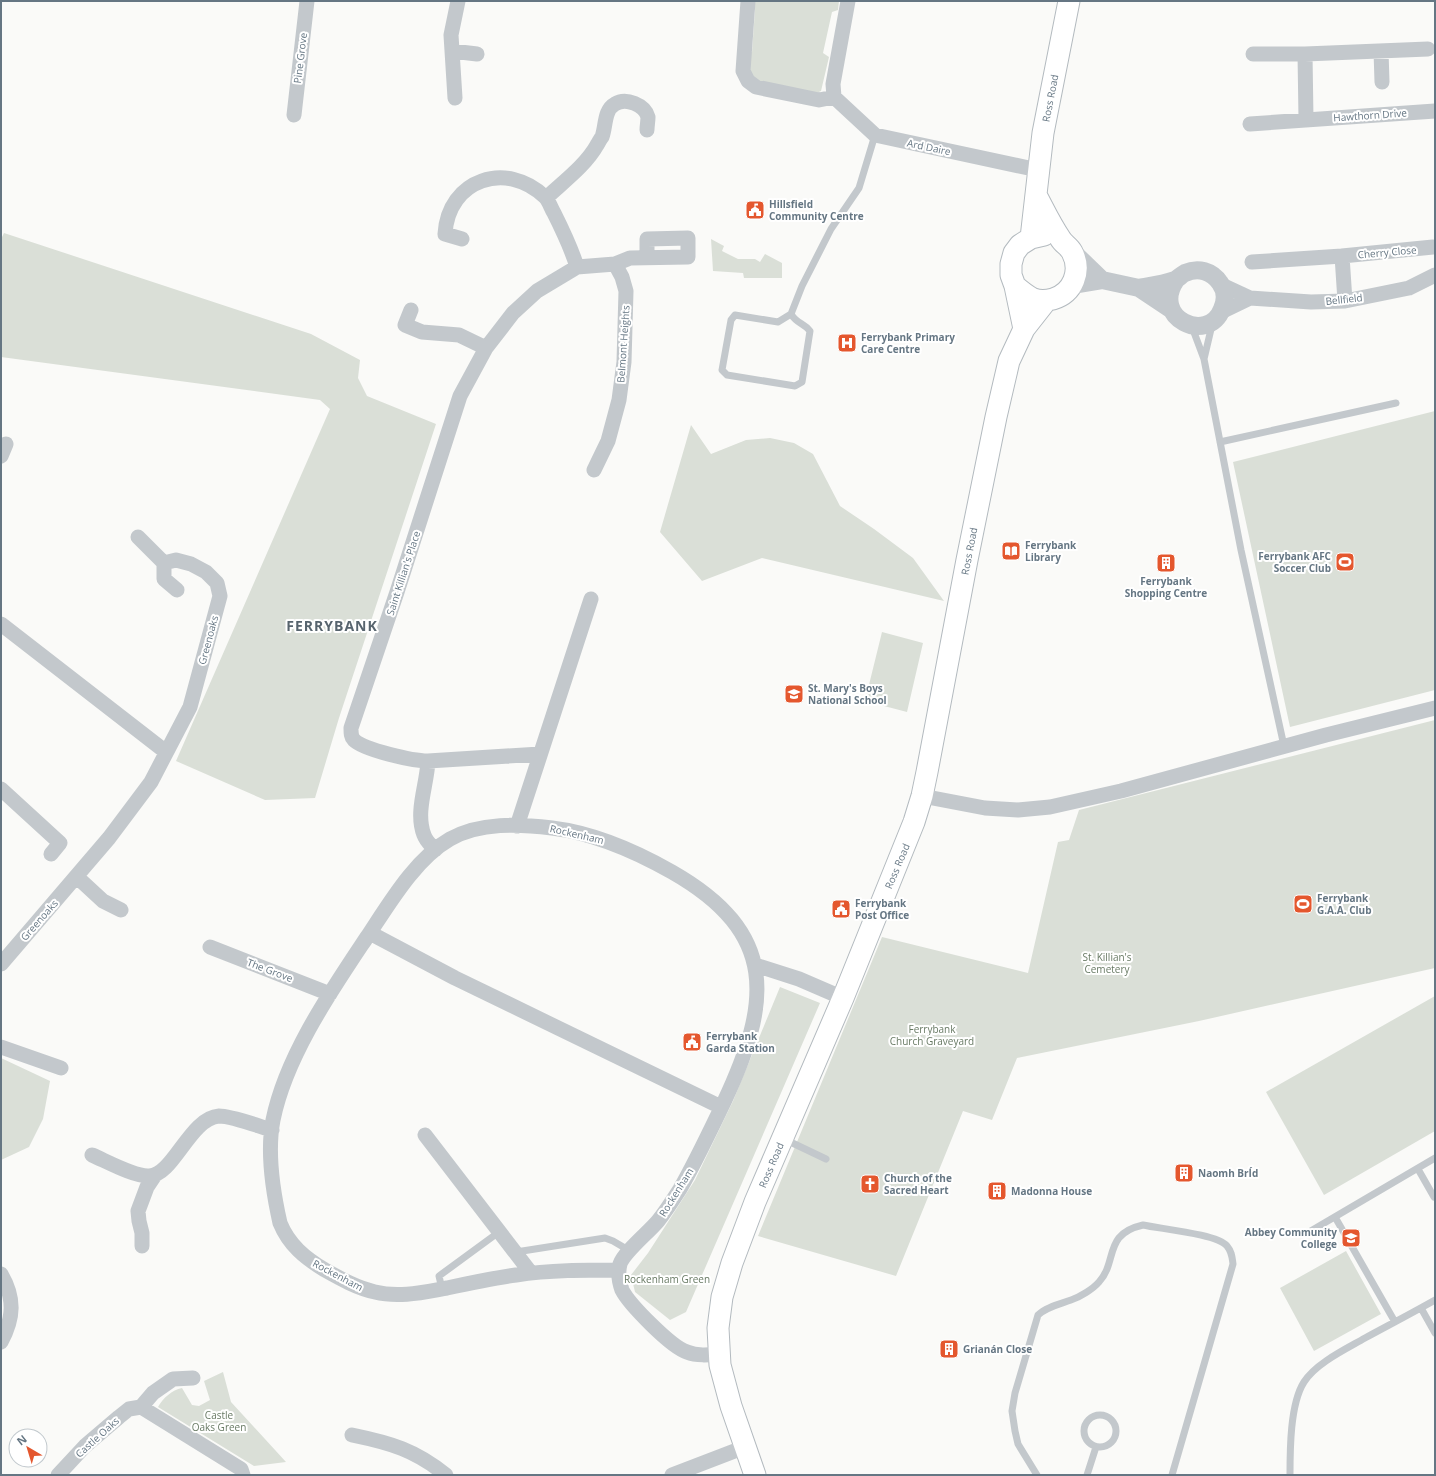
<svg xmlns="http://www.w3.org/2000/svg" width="1436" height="1476" font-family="'Open Sans',sans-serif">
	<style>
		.green { fill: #dadfd7 }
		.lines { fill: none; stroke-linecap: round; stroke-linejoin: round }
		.secondary-casing { stroke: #b3babf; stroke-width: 23 }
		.service { stroke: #c3c8cc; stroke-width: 7 }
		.minor { stroke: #c3c8cc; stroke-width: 15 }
		.tertiary { stroke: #c3c8cc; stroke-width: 18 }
		.secondary { stroke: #fff; stroke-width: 21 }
		.labels { text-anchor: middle; stroke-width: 4; stroke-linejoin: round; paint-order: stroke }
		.street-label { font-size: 10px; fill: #657683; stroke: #fff }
		.poi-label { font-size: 10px; font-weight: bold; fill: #657683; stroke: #fff; text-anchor: start }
		.park-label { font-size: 10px; fill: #687a64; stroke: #fff }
		.district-label { font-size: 14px; font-weight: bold; letter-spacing: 1px; fill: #57646e; stroke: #fff }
	</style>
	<rect width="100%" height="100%" fill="#fafaf8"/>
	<path class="green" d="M751,1H839L838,10L832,12L823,53L829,57L821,91L812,95L767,87L748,73V53L752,52L755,10L750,8Z
		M4,233L311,334L360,360L358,378L367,396L436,424L339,718L315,798L265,800L176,761L330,409L320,400L1,357V239Z
		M711,239L724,246L722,251L738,259H755L760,262L765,254L782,263V278H744L743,273L713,271Z
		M1435,411V690L1290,727L1233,462Z
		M691,425L711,454L746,440L770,438L794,443L813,454L840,506L874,529L913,558L944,601L762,558L702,581L660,532Z
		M882,632L923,643L907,712L865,701Z
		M1435,720V968L1199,1021L1017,1058L992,1120L963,1111L896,1276L758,1236L882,937L1028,973L1058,842L1069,840L1079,810Z
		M780,987L820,1003L686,1312L670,1320L635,1292L631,1275L648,1253L695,1180L733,1101Z
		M1435,996V1131L1324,1195L1266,1092Z
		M1,1058L50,1081L43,1119L29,1147L1,1160Z
		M1346,1251L1381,1314L1314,1351L1280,1288Z
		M223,1372L231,1402L286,1462L254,1466L158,1407C163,1398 172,1390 182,1388L192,1405L199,1406L210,1400L204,1381Z"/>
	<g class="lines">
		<g class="secondary-casing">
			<path id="secondary" d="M1031,238L1043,133L1069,1
				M1015,286C1028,297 1036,304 1053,299C1073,293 1082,271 1072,252C1069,246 1063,244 1060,238C1051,225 1044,210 1036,195
				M1024,329L1015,286L1011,275V264L1014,253L1020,245L1031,238L1044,235
				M755,1475L731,1406L720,1365L718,1328L722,1297L732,1263L755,1202L843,998L914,822L922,796L927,772L967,560L996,417L1009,361L1024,329L1046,301"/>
		</g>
		<path class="service" d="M791,314L778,322L735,315L731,320L722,370L727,375L795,386L802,382L810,331C804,323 797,324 791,314L802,286L831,229L859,188L875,135
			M1192,327L1204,359L1241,550L1284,746
			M1204,359L1212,325
			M1220,442L1396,403
			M784,1139L826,1159
			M1418,1169L1434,1197
			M1335,1217L1395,1322
			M1309,1232L1435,1158
			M516,1252L605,1238L613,1241L630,1251
			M442,1289L439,1276L499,1232
			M1421,1308L1435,1333
			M1084 1431a16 16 0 1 1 32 0a16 16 0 1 1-32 0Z
			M1037,1475L1018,1444L1015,1431L1012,1411L1015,1393L1038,1315C1046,1307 1060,1304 1071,1300C1080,1297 1093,1289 1099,1282C1118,1261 1103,1234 1143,1225C1161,1229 1217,1234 1227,1246C1232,1252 1232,1257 1233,1264L1172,1475
			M1087,1475L1096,1447
			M1290,1475C1290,1450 1290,1404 1304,1382C1316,1363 1346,1349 1365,1338C1389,1325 1412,1313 1435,1300"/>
		<path class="minor" d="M748,1L743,71L748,81L756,87L819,100L834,97
			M848,1L833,84L834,97L875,135L1038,170
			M452,51L477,54
			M1381,51L1382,82
			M1253,54H1305L1428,49
			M1305,54L1306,119
			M455,98L451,35L458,1
			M294,115L307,1
			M1250,124L1435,111
			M546,198C563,182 586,165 597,145C599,142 600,139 602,137C606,126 604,110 615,104C626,97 645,105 648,117C648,121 647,126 647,130
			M462,239L445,234C448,179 507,160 545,197C549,201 551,208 554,213C563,231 571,247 577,267
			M1252,262L1342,256
			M1222,285L1250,298L1311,302L1345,301L1409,288L1435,275
			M1345,301L1342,256L1433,247
			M411,310L405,325L422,332L459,335L486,348
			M1221,312L1250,298
			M1,456L6,444
			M594,470L608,441L619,400L624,362L626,291L622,277L615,264
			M164,563V579L177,590
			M1,624L166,752
			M428,761L540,754
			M1,789L60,843L51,854
			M922,796L985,808L1018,810L1050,807L1121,791L1326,735L1435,708
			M517,826L591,599
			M435,850C431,845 426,841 424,835C415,812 427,785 428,761C413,761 364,750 354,740C351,737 351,733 351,728L397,592L460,396L486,348L513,313L537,291L577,267L615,264L630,258L688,257V238L647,239V258
			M77,877L103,901L121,910
			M370,933L455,978L721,1107
			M210,947L330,994
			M1,964L109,838L151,782L190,707L220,596L217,583L206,572L191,564L176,560L164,563L138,537
			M755,965L799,979L843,998
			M1,1047L61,1068
			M425,1135L531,1273
			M92,1155C106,1161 135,1177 149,1176C173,1176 190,1118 219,1116C232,1116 258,1126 272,1130
			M142,1246V1233L139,1221L138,1211L147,1187L155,1175
			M619,1270C585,1270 550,1270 516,1275C493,1278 470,1283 447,1288C424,1292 399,1298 375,1292C357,1288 341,1279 325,1270C305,1258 289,1245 280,1223C273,1192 267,1151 273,1120C286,1056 331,991 367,937C389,904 415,859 450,839C480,822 519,824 552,828C594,833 635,851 672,872C779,933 771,1002 724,1102C710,1131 696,1161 680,1189C673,1200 666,1211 658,1221C649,1232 624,1252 620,1264C618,1272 619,1282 622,1290C629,1304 671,1347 687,1352C697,1356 708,1355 719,1354
			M1,1274C15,1298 14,1318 1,1342
			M141,1407L153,1393L173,1379L193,1378
			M352,1435C391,1443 415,1450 446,1475
			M58,1475L85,1446L119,1417L129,1409L141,1407L241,1469L243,1475
			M672,1475L745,1447"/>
		<path class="tertiary" d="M1073,252L1102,280
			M1072,285L1102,280L1139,288L1172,310
			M1139,288C1150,286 1164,284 1175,280C1179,278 1181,275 1185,273C1198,267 1212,271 1220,283C1226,291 1226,300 1222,309C1208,345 1150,318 1176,280"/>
		<use href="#secondary" class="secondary"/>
	</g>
	<defs>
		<g id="civic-square" transform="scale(1)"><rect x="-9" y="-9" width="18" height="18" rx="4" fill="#e4572e" stroke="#fff"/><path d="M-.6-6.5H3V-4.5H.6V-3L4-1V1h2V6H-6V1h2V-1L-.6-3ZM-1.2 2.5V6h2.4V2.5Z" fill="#fff"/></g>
		<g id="hospital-square" transform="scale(1)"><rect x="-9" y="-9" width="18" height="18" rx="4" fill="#e4572e" stroke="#fff"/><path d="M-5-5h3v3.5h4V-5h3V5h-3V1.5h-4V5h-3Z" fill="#fff"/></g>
		<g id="library-square" transform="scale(1)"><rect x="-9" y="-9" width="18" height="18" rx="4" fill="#e4572e" stroke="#fff"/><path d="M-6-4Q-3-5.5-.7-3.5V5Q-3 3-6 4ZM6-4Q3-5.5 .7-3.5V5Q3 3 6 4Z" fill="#fff"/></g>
		<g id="stadium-square" transform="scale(1)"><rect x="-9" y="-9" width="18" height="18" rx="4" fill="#e4572e" stroke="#fff"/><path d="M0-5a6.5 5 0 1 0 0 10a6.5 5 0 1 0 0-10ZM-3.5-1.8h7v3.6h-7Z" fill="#fff"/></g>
		<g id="building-square" transform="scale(1)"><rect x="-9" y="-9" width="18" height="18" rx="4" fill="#e4572e" stroke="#fff"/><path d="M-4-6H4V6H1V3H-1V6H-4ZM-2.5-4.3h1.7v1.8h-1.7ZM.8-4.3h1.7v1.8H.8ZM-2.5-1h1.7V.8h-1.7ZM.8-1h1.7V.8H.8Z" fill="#fff"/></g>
		<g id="school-square" transform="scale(1)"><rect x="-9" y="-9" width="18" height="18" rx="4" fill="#e4572e" stroke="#fff"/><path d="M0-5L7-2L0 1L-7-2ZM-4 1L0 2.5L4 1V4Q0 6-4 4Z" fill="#fff"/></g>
		<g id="church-square" transform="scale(1)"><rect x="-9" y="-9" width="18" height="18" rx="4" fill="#e4572e" stroke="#fff"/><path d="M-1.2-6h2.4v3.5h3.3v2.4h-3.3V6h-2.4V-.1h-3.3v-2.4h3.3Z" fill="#fff"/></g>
	</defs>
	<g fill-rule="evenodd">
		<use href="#civic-square" x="755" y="210"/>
		<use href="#hospital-square" x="847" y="343"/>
		<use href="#library-square" x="1011" y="551"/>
		<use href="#stadium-square" x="1345" y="562"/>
		<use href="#building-square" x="1166" y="563"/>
		<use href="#school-square" x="794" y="694"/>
		<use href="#stadium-square" x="1303" y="904"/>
		<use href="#civic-square" x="841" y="909"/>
		<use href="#civic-square" x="692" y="1042"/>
		<use href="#building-square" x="1184" y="1173"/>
		<use href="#church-square" x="870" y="1184"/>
		<use href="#building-square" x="997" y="1191"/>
		<use href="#school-square" x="1351" y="1238"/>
		<use href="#building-square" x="949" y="1349"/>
	</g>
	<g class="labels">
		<g class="street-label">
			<text transform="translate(300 58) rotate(-83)" y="4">Pine Grove</text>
			<text transform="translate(1050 98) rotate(-79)" y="4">Ross Road</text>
			<text transform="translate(1370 115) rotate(-4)" y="4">Hawthorn Drive</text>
			<text transform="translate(929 147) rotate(12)" y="4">Ard Daire</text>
			<text transform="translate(1387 252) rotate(-5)" y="4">Cherry Close</text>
			<text transform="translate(1344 299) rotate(-6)" y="4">Bellfield</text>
			<text transform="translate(623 344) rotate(-86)" y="4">Belmont Heights</text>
			<text transform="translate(969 551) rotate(-79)" y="4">Ross Road</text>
			<text transform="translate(403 573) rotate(-72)" y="4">Saint Killian's Place</text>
			<text transform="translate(208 640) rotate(-75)" y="4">Greenoaks</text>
			<text transform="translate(577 834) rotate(13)" y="4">Rockenham</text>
			<text transform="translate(897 866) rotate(-67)" y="4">Ross Road</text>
			<text transform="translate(39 920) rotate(-49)" y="4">Greenoaks</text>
			<text transform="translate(270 970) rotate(21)" y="4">The Grove</text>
			<text transform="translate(771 1165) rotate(-67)" y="4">Ross Road</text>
			<text transform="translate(676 1192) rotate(-58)" y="4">Rockenham</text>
			<text transform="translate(338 1275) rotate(28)" y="4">Rockenham</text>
			<text transform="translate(97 1437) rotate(-42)" y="4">Castle Oaks</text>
		</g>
		<g class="poi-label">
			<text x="769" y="208">Hillsfield<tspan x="769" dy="12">Community Centre</tspan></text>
			<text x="861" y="341">Ferrybank Primary<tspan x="861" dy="12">Care Centre</tspan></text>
			<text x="1025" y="549">Ferrybank<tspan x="1025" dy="12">Library</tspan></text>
			<text x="1331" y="560" text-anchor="end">Ferrybank AFC<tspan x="1331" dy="12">Soccer Club</tspan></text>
			<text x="1166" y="585" text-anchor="middle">Ferrybank<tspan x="1166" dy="12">Shopping Centre</tspan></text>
			<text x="808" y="692">St. Mary's Boys<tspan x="808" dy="12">National School</tspan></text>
			<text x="1317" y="902">Ferrybank<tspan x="1317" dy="12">G.A.A. Club</tspan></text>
			<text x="855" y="907">Ferrybank<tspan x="855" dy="12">Post Office</tspan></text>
			<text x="706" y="1040">Ferrybank<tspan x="706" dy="12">Garda Station</tspan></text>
			<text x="1198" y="1177">Naomh BrÍd</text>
			<text x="884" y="1182">Church of the<tspan x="884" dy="12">Sacred Heart</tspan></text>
			<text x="1011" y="1195">Madonna House</text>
			<text x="1337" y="1236" text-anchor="end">Abbey Community<tspan x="1337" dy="12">College</tspan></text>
			<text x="963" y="1353">Grianán Close</text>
		</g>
		<g class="park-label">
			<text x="1107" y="961">St. Killian's<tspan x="1107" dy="12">Cemetery</tspan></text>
			<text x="932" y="1033">Ferrybank<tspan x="932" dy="12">Church Graveyard</tspan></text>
			<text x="667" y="1283">Rockenham Green</text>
			<text x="219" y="1419">Castle<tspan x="219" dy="12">Oaks Green</tspan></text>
		</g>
		<g class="district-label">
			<text x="332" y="631">FERRYBANK</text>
		</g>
	</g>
	<rect width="1436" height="1476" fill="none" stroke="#657683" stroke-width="4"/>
	<g transform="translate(28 1448) rotate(322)"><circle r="19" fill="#ffffff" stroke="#c1c8cd"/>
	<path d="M0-3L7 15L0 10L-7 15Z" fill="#e4572e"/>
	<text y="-6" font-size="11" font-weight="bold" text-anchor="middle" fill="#657683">N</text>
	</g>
</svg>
